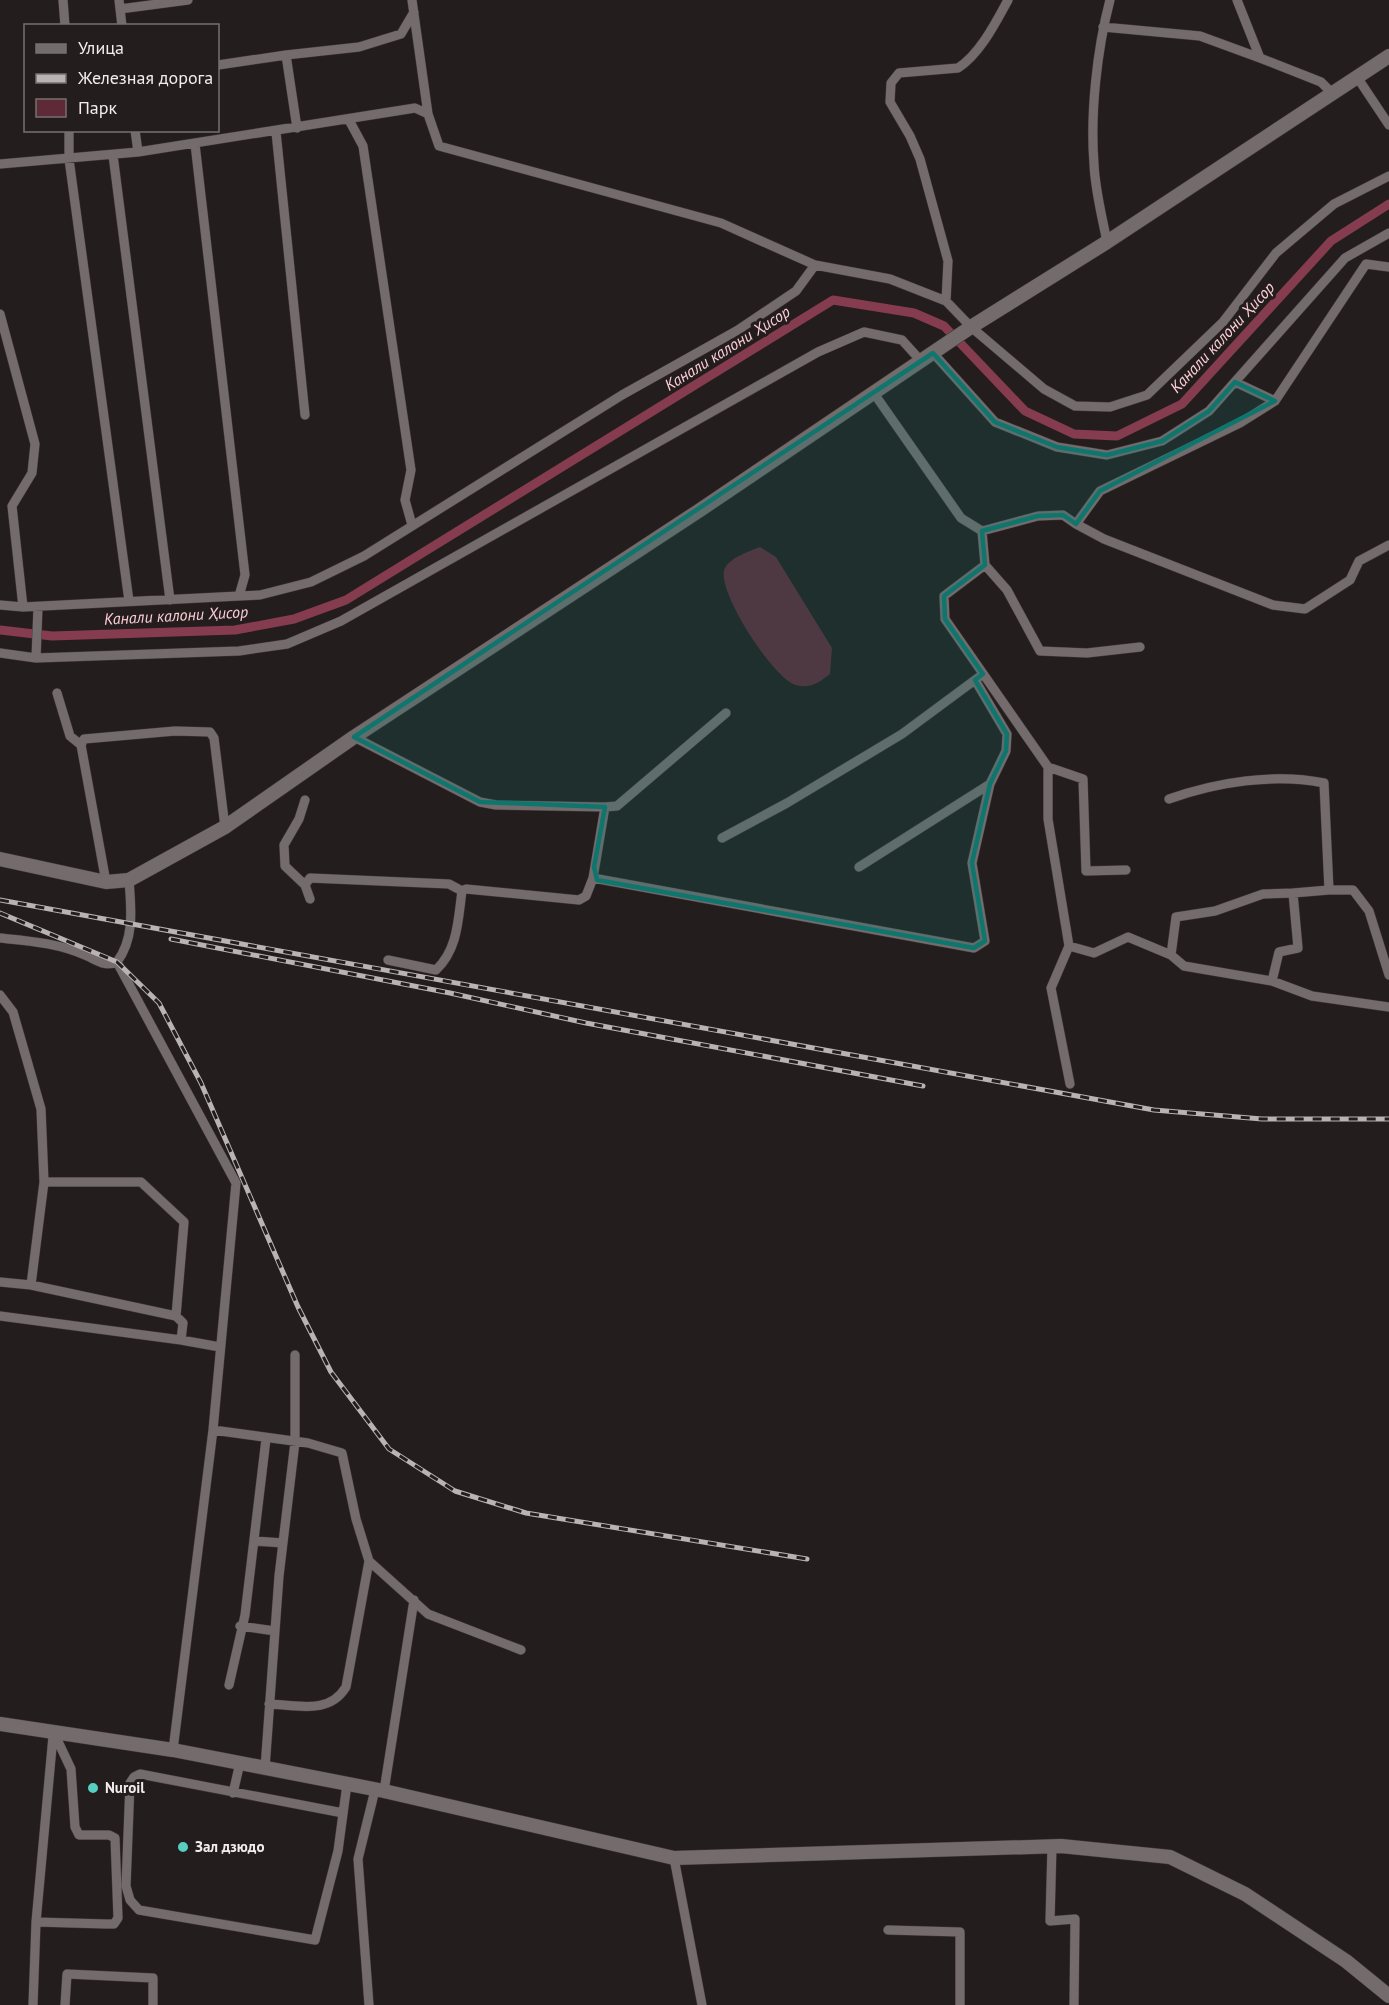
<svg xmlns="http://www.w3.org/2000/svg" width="1389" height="2005" font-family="'PT Sans',sans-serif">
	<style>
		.green { fill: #5e2a37 }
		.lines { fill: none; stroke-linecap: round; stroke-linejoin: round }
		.canal { stroke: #863c4f; stroke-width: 9 }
		.street-casing { stroke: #3f393a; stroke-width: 10 }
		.secondary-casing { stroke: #3f393a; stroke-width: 15 }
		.street { stroke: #746b6d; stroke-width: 9 }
		.secondary { stroke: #746b6d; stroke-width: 14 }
		.rail-casing { stroke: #b9b3b4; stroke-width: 5 }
		.rail { stroke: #241d1e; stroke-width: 3; stroke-dasharray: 9; stroke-linecap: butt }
		.marked { fill: #0f766e; fill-opacity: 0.2; stroke: #0f766e; stroke-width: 4.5; stroke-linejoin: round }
		.poi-dot { fill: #57cec2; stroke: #241d1e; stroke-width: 2 }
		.labels { text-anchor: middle; stroke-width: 6; stroke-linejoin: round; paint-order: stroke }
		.poi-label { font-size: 15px; font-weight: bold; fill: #f2eced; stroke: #241d1e; text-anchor: start }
		.water-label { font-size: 16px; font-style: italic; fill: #fcced6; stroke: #241d1e }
	</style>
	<rect width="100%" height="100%" fill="#241d1e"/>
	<path class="green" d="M760,547L776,557L832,648L830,674C820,682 810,689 796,685C774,680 714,588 725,568C731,557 750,551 760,547Z"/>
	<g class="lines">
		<path class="canal" d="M0,630L52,636L235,630L294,619L346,600L833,300L914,313L944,326L1025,411L1074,434L1117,436L1182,404L1331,241L1389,204"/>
		<g class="street-casing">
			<path id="street" d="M63,0L65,26
				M119,0L122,26
				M412,0L428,114
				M1237,0L1260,58L1321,82L1332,93
				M120,9L188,0
				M1103,27L1200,36L1260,58
				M286,55L359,47L401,34L414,12
				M218,65L286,55L297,128
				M1357,77L1389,125
				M349,120L363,146L411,470L405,500L412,525
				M69,130V159L129,601
				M135,130L138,152
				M276,132L305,415
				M113,155L170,600
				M0,164L138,152L415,108L428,114L439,146L721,223L815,265L890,279L946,301L971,327L1044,389L1075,406L1110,407L1147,395L1223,322L1276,253L1334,204L1389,176
				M1107,242C1102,216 1095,190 1094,164C1090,114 1097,49 1110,0
				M1389,267L1366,264L1275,401L1240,423L1100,491L1076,524L1104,539L1273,605L1305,609L1350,580L1359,561L1389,545
				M946,301L948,261L920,159L910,136L890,102L891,83L899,73L958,68C980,54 996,22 1008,0
				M0,314L35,444L32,473L12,506L23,607L0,605
				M933,353L995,422L1057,447L1107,455L1162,441L1209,411L1345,258L1389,233
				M1235,382L1275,401
				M873,392L961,518L982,531L1038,516L1063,515L1076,524
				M982,531L985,565L1007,590L1040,651L1087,653L1140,647
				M985,565L944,596L945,619L1048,767V819L1069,946L1051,988L1070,1084
				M239,596L260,595L311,582L364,556L622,395L738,330L796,291L815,265
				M23,607L239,596L245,575L195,144
				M0,653L36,658L239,651L287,644L341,621L818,352L864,332L902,340L921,361
				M36,658L38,607
				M57,693L70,736L81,745
				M354,737L480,802L496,805L605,807L617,806L726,713
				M1048,767L1083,779L1086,871L1126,870
				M1169,799C1217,782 1274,773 1324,783L1329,890H1353L1369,911L1389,975
				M305,800L299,819L284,845L285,866L305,885L310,899
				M722,838L787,803L902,734L979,677
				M859,867L990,784
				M593,878L974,948L985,941L972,863L990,784L1006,751L1007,734L975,680
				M129,880C131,908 135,938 117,962L236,1183L213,1430L173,1750
				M106,882L81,745L84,739L175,731L210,732L214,738L225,827
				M305,885L310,878L449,884L462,891
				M1293,893L1263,894L1215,911L1176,917L1171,955L1184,966L1272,981L1312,996L1389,1007
				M0,938C30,941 59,943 87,956C98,961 105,967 117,962
				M1069,946L1094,953L1128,937L1171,955
				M388,960L436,970C458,949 458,920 462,891L466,889L579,900L586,896L593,878L605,807
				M1272,981L1279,952L1298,948L1293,893L1329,890
				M0,995L13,1012L41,1109L44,1182L31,1285L176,1316L183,1323L181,1340L220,1347
				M44,1182H141L184,1222L176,1316
				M0,1282L31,1285
				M0,1316L181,1340
				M213,1430L308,1443L342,1453L356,1519L369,1561L428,1614L521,1650
				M255,1541L283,1543
				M240,1626L275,1631
				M229,1685L245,1615L266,1439
				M269,1704C298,1705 329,1715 346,1687L369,1561
				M265,1768L279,1576L295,1442V1355
				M384,1791L414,1600
				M233,1793L240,1763
				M343,1813L140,1774L134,1777L130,1783L126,1886L130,1900L139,1910L315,1940L338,1851L347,1784
				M1052,1846L1050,1921L1075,1919L1074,2005
				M674,1858L702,2005
				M36,1922L106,1924H114L118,1918L115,1838L109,1835H79L75,1827L71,1769L54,1733
				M888,1930L960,1932V2005
				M33,2005L36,1922L53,1736
				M65,2005L67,1974L153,1978V2005
				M369,2005L358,1859L375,1790"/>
		</g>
		<g class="secondary-casing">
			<path id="secondary" d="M0,859L106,882L129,880L225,827L354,737L697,512L971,327L1107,242L1389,56
				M0,1724L173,1750L384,1791L674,1858L1061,1846L1170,1857L1245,1894L1346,1961L1389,1996"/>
		</g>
		<use href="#street" class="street"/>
		<use href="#secondary" class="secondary"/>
		<g class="rail-casing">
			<path id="rail" d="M0,900L1154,1110L1262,1119H1389
				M0,913L117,962L159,1003L201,1083L298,1307L331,1372L389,1449L455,1491L526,1513L807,1559
				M171,939L450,993L586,1023L923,1086"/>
		</g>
		<use href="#rail" class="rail"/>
	</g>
	<path class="marked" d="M933,353L995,422L1057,447L1107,455L1162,441L1209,411L1235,382L1275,401L1100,491L1076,524L1063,515L1038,516L982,531L985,565L944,596L945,619L983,674L975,680L1007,734L1006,751L990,784L972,863L985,941L974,948L597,880L594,867L605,807L480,802L354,737Z"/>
	<g class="poi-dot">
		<circle cx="93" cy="1788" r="6"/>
		<circle cx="183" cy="1847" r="6"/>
	</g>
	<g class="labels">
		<g class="poi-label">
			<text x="105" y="1793">Nuroil</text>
			<text x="195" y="1852">Зал дзюдо</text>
		</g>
		<g class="water-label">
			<text transform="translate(1222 337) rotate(-47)" y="6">Канали калони Ҳисор</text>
			<text transform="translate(727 348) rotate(-32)" y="6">Канали калони Ҳисор</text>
			<text transform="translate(176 615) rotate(-3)" y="6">Канали калони Ҳисор</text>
		</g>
	</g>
	<rect x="24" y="24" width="195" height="108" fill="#241d1e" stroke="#767071" stroke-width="1.5"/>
	<rect x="36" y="44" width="30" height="9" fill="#746b6d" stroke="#767071" stroke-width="1.5"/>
	<text x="78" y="54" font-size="18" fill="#f2eced">Улица</text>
	<rect x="36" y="74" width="30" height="9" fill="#b9b3b4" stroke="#767071" stroke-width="1.5"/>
	<text x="78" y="84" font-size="18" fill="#f2eced">Железная дорога</text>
	<rect x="36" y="99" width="30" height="18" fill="#5e2a37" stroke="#767071" stroke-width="1.5"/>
	<text x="78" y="114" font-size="18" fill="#f2eced">Парк</text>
</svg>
